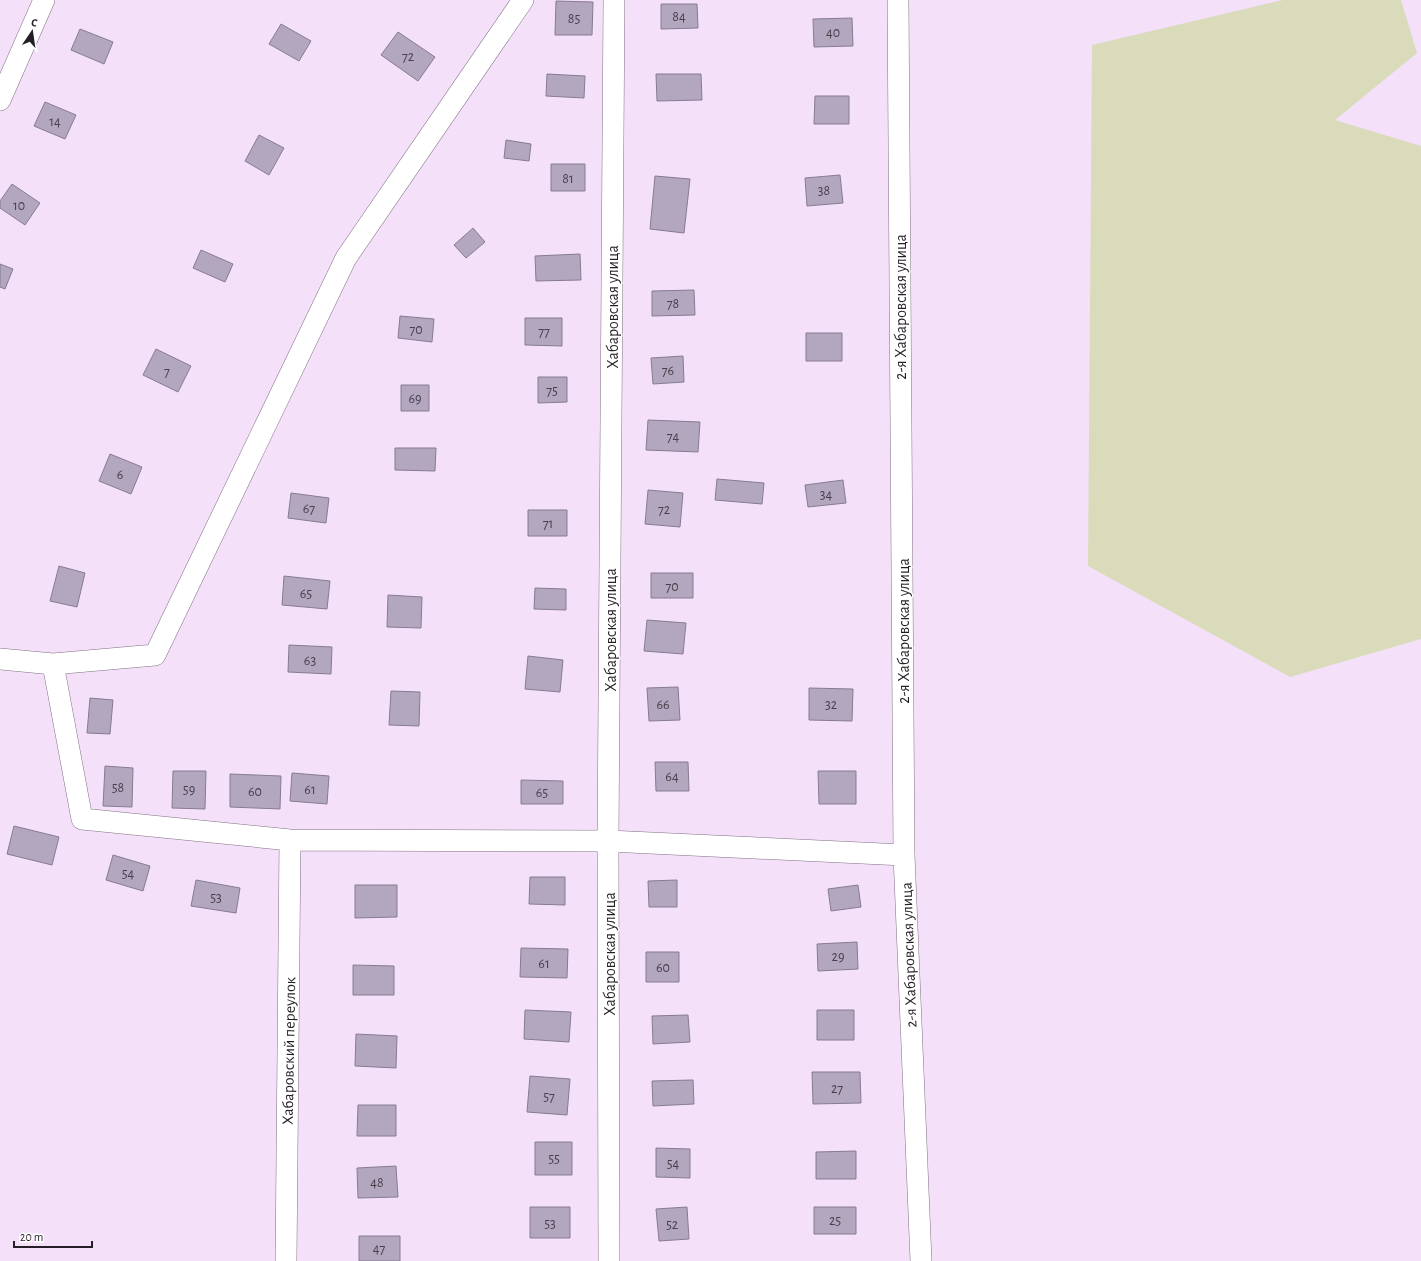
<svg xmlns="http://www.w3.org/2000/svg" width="1421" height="1261" font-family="'Alegreya Sans',sans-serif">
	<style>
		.green { fill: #d9dbba }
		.building { fill: #b3a7c0; stroke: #867b92 }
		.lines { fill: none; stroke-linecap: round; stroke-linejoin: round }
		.street-casing { stroke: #807084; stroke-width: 22 }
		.street { stroke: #fff; stroke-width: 21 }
		.labels { text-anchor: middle; stroke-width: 3; stroke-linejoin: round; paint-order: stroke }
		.number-label { font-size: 14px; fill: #48404c }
		.street-label { font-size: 16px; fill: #241e26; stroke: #fff }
	</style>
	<rect width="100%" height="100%" fill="#f4e1f9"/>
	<path class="green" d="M1283,0H1401L1417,53L1335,120L1421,146V639L1290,677L1088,566L1092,45Z"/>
	<path class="building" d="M556,1L593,2L592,35H555Z
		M661,4H697L698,28L661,29Z
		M852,18L853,46L814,47L813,19Z
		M281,24L311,41L299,61L269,44Z
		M80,29L113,42L104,64L71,50Z
		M398,32L435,57L418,81L381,55Z
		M547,74L585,76L584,98L546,96Z
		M656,74H701L702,100L657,101Z
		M815,96H849V124H814Z
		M45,102L76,115L65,139L34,126Z
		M259,135L284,148L269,175L245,161Z
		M506,140L531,144L529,161L504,158Z
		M551,164H585V191H551Z
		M840,175L843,203L807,206L805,178Z
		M655,176L690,179L684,233L650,229Z
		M12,184L40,203L25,225L0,208V201Z
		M473,228L485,242L466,258L454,245Z
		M201,250L233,264L225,282L193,268Z
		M580,254L581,280L536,281L535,256Z
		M0,264L13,269L5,289L0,287Z
		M694,290L695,315L652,316V291Z
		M400,316L434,319L432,342L398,338Z
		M525,318H562V346L525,345Z
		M806,333H842V361H806Z
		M156,349L191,366L178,392L143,375Z
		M683,356L684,382L653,384L651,358Z
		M538,377H567V402L538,403Z
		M401,385H429V411H401Z
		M648,420L700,422L698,452L646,450Z
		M395,448H436L435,471L395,470Z
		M110,454L142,467L131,494L99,481Z
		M717,479L764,483L762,504L715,500Z
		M843,480L846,503L808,507L805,485Z
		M648,490L683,493L680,527L645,524Z
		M291,493L329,498L326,523L288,518Z
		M528,510H567V536H528Z
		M59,566L85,573L77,607L50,601Z
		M651,573H693V598H651Z
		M284,576L330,581L327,609L282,605Z
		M535,588L566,589V610L534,609Z
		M388,595L422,597L421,628L387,627Z
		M647,620L686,623L683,654L644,651Z
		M289,645L332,647L331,674L288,672Z
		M528,656L563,660L560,692L525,689Z
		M678,687L680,720L649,721L647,688Z
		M809,688L853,689L852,721L809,720Z
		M391,691L420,692L419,726L389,725Z
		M90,698L113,700L110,734L87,733Z
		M655,762H688L689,791H656Z
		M105,766L133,768L132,807L103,806Z
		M173,771H206L205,809L172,808Z
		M818,771H856V804H819Z
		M292,773L329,776L327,804L290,801Z
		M230,774L281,776L280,809L230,807Z
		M521,780L563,781V804H521Z
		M14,826L59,837L52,865L7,854Z
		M113,855L150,866L143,891L106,880Z
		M530,877H565V905L529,904Z
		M196,880L240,888L236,913L191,906Z
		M677,880V907H649L648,881Z
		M355,885H397V917L355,918Z
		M858,885L861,907L831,911L828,889Z
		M857,942L858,969L818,971L817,944Z
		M521,948L568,949L567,978L520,977Z
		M646,952H679V982H646Z
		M353,965L394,966V995H353Z
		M525,1010L571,1012L569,1042L524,1039Z
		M817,1010H854V1040H817Z
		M688,1015L690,1042L653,1044L652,1016Z
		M356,1034L397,1036L396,1068L355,1066Z
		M812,1072H860L861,1103L813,1104Z
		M530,1076L570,1079L567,1115L527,1112Z
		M693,1080L694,1104L653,1106L652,1081Z
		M358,1105H396V1136H357Z
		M535,1142H572V1175H535Z
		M656,1148L690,1149V1178L656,1177Z
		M856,1151V1179H816V1152Z
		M396,1166L398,1197L358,1198L357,1168Z
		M530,1207H570V1238H530Z
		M687,1207L689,1239L659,1241L656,1209Z
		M814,1207H856V1234H814Z
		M359,1236H400V1261H359Z"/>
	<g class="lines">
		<g class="street-casing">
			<path id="street" d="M523,0L346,258L155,655L53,664L82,819L290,840L608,841L904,855
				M898,0L904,855L921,1261
				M0,100L44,0
				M0,659L53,664
				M286,1261L290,840
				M609,1261L608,841L614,0"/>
		</g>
		<use href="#street" class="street"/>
	</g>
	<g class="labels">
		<g class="number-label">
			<text x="679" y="21">84</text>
			<text x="574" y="23">85</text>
			<text x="833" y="37">40</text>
			<text x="408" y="61">72</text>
			<text x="55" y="126">14</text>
			<text x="568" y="183">81</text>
			<text x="824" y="195">38</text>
			<text x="19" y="210">10</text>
			<text x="673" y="308">78</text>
			<text x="416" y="334">70</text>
			<text x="544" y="336">77</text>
			<text x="668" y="375">76</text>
			<text x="167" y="376">7</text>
			<text x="552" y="395">75</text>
			<text x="415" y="403">69</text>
			<text x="673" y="441">74</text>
			<text x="120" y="479">6</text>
			<text x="826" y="499">34</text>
			<text x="309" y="513">67</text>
			<text x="664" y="514">72</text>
			<text x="548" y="528">71</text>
			<text x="672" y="591">70</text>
			<text x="306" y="598">65</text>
			<text x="310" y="665">63</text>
			<text x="663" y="709">66</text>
			<text x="831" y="709">32</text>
			<text x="672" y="781">64</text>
			<text x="118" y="792">58</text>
			<text x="189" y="794">59</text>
			<text x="310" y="794">61</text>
			<text x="255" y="796">60</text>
			<text x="542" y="797">65</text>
			<text x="128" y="878">54</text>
			<text x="216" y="902">53</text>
			<text x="838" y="961">29</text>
			<text x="544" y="968">61</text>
			<text x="663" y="972">60</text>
			<text x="837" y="1093">27</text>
			<text x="549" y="1101">57</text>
			<text x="554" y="1163">55</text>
			<text x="673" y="1168">54</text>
			<text x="377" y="1187">48</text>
			<text x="835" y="1225">25</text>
			<text x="550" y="1228">53</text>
			<text x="672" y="1229">52</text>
			<text x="379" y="1253">47</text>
		</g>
		<g class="street-label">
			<text transform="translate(612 307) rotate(-90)" y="6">Хабаровская улица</text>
			<text transform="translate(900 307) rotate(-90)" y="6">2-я Хабаровская улица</text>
			<text transform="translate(610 630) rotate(-90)" y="6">Хабаровская улица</text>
			<text transform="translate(903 631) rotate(-90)" y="6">2-я Хабаровская улица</text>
			<text transform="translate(609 954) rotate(-90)" y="6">Хабаровская улица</text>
			<text transform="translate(908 955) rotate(-92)" y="6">2-я Хабаровская улица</text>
			<text transform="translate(288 1051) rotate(-89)" y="6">Хабаровский переулок</text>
		</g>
	</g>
	<g transform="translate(32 32) rotate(13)" stroke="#ffffff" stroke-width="3" paint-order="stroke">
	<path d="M0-3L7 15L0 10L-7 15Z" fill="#241e26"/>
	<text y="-6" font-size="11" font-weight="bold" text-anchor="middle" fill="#241e26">С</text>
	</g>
	<path d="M14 1241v6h78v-6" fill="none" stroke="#241e26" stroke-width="2"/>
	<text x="20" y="1241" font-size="12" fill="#241e26" stroke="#ffffff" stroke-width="3" paint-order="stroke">20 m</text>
</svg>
